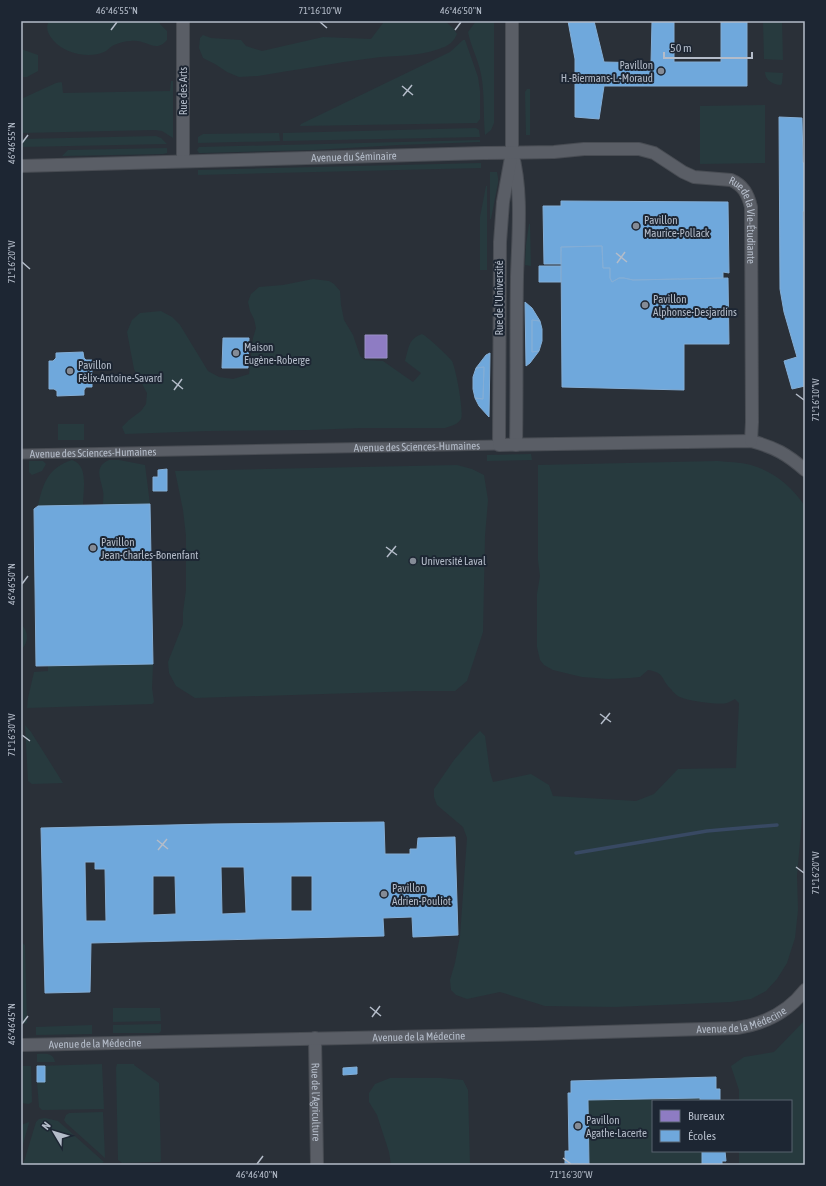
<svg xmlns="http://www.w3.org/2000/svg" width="826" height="1186" font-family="'Asap Condensed',sans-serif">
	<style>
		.green { fill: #273a3e }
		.offices { fill: #8e7cc3; stroke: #998fc5 }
		.schools { fill: #6fa8dc; stroke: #84aed6; fill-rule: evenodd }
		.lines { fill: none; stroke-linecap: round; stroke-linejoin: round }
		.stream { stroke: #384963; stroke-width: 3.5 }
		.pedestrian-casing { stroke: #484c53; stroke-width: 11 }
		.minor-casing { stroke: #484c53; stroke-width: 14 }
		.pedestrian { stroke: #5a5e66; stroke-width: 9 }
		.minor { stroke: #5a5e66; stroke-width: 12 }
		.ticks { fill: none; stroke: #b4bcc9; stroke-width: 1.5 }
		.poi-dot { fill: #848b96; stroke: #1d2633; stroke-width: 1.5 }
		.labels { text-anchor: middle; stroke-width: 4; stroke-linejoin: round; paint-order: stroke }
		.poi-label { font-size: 11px; fill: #b4bcc9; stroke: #1d2633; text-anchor: start }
		.street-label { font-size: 11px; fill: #b4bcc9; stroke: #1d2633 }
		.neatline { fill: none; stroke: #b4bcc9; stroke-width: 1.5 }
		.ticks-label { font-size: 10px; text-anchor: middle; fill: #b4bcc9 }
	</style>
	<rect width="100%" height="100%" fill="#2a3038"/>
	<path class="green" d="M49,21H159L160,24L167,31V40C155,54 147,39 131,41C125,41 119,43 114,45C110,47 107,51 104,52C89,59 63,53 53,40C48,34 45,28 49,21Z
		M383,21H445L453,28L457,34C453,43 448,46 439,49C418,57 394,55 373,58C334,63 296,70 258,76L239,77L227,72L215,64L203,58L199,48L200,38L203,35L211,38L241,40L246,46L262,51L323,37L371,39L383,23Z
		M476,21H494V123L491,130L485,135C483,115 485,94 481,74C478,59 471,47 468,32Z
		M763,21H782L783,60L764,59Z
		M463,40H465L478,77L480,91V119L477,123L300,126L301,124L450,52Z
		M21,49L38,55V71L27,77H23L22,67L21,66Z
		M765,72L783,73L782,83L781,85C773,85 765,80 765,72Z
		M171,81H173V138L162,131L155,130L21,133V99L56,83L61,82L62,83L63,93L170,91Z
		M527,89H530V135H526L525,92Z
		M765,105V163L700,164V106Z
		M476,128L479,130L480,137L283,141V133Z
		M279,133L280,141L198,143V137L203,134Z
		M156,136L161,138L167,144L21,147V139Z
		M480,140V142L398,145L314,150L202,153H199L197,150L199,147Z
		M167,148V153L163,154L62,156L68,150Z
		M481,163V168L198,175V170Z
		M490,172H497L498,178V183L491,219H490Z
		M486,186H487V270H480V217Z
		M529,224H530L531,266L525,265L526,245Z
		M313,279L329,281L334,284L340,291L341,305L344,320L353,335L360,356L364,360L383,361L413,382L421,373L405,361C409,348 408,339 422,334C428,337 448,356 452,361C456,369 464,412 461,419C457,425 451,426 445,428H361L310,430L208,431L125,434L122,427L129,420L141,411L146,404L147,393L134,369L127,332L132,320L140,313L161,311L172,317L180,325L208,371L219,377L233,379L249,374L253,338L256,328L254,319L250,311L248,302L251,294L259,287L283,285Z
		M58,424H84V440H58Z
		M531,454L532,460L487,461V455Z
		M72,460C89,465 83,491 83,505L38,506C43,483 48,468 72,460Z
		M109,460H119L145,465L150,504H103C103,500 104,495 103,491C101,479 93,467 109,460Z
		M29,461H43L46,464L42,471L32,475L29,472Z
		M717,461C728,462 740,462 751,465C775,472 791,486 805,506V783L797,876L798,910L795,938L787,963L777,979L766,991L751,999L731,1002L615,1007L545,1006L500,992L467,999L456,995L451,990L450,980L455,963L460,936L467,838L463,827L437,805L434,797V789L454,760L471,740L480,731L485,736L490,772L493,782L531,774L549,785L553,796L636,801L654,794L678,769L736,768L739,703L735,699C733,700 730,702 727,703C719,705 688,701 680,697C677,696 673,692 671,689C660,679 666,673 648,670L640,677L630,678L608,679L582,677L553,670L544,665L540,660L537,647V594L540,576L538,560V465Z
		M457,465L472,469L484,475L488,500L485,536L483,632L467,681L455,691H417L195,698L176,686L169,673L168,662L183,624V612L186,590V536L183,510L175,471Z
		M21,624C29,632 29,642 21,650Z
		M153,664L152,688L154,702L152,704L27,708L28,698L34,672L48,671V666Z
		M25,725L31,732L63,783L32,784L28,781Z
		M21,942L25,945L27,1023L21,1024Z
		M113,1008H160L161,1021L113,1022Z
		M805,1020V1165H739V1151H791V1101H739V1090L731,1066L744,1057L774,1052Z
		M161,1024V1031L159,1033H113V1025Z
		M92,1025V1034L36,1035V1027Z
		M37,1054C45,1054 53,1052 55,1062H37Z
		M102,1064L104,1109L42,1110L39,1107L37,1082H45V1066H36Z
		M117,1064H134V1065L159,1083L161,1161L160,1162L122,1163L118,1160L116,1068Z
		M21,1066H31L32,1102L29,1104L21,1103Z
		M390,1078H441L463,1080L468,1090L470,1165H391L389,1152L377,1115L369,1102V1093L375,1084Z
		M700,1098V1101H653V1151H702V1165H589L588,1100Z
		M103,1112L105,1158L66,1123L64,1120L66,1115L69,1113Z
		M45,1118L58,1121L104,1162L102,1163L97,1164L23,1165L36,1122L39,1119Z
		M29,1122V1123L21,1151V1125Z"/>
	<path class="offices" d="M365,335H387V358H365Z"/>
	<path class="schools" d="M568,21H594L604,62L651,63L652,21H674V62H721V21H747V86H604L599,119L575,117V59Z
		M779,117L802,118L803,163H805V211H803L804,286L805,296V386L792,389L784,361L797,357L784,312L780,289Z
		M561,201L728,202L729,273L723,272V278L633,280L624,278H619L612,282L610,278V268H603L602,246L561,247V264H544L543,206H561Z
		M602,246L603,268H610V278L612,282L619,278H624L633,280L728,278L729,344H684V390L562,387L561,247Z
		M539,266H561V282H539Z
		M525,302L532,308L540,321L532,320V352L539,351L530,363L526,366Z
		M532,320L540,321L542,329V341L539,351L532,352Z
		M223,338H249L248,368H222Z
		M83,352L84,358L86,360H92V387H86L84,390V395L57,396V391L54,389H49V361H53L56,358V353Z
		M490,353L489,417L479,406L475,398L483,399L484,367L476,368L486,355Z
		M484,367L483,399L475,398L473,389V377L476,368Z
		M167,469V491H153V477H158V470Z
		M150,504L153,664L36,666L34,509L38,506Z
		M384,822L385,854H410V849H417L418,838L455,837L458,935L413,937L412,917L383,918L384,936L91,943L90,992L45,993L41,828L212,824ZM85,862H95V869H105L106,921H86ZM221,867H244L246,913L222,914ZM153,876H175L176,914L153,915ZM291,876H312V911H291Z
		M37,1066H45V1082H37Z
		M357,1067V1074L343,1075V1068Z
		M716,1077V1089H720V1101H700V1098L588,1100L589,1165H569V1164H565V1151H569L568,1093H571V1081Z
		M702,1151H725L726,1161H722V1165H702Z"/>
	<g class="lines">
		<path class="stream" d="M576,853L707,831L777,825"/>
		<g class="pedestrian-casing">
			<g id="pedestrian">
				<path id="s1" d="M21,454L499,445"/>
			</g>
		</g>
		<g class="minor-casing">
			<g id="minor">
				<path d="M183,21V161"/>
				<path d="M512,21V152C523,193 518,236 517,277C516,333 517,389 516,445"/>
				<path d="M512,152L503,202L500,242L499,445L751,441C774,447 787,454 805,470"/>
				<path id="s2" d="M21,166L484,153L554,152L584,149H639L654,153L683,172L694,177L731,180C743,185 748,194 751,207L752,422L751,441"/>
				<path id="s3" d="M315,1038L317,1165"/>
				<path id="s4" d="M21,1045L536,1034L737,1028C764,1024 788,1012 805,990"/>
			</g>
		</g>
		<use href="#pedestrian" class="pedestrian"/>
		<use href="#minor" class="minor"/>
	</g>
	<path class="ticks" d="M320,22L327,28M111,30L117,22M455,30L461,22M402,86L413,95M403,96L412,85M22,143L28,135M616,253L627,262M22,262L30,269M617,263L625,252M172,380L183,389M174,390L182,379M796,394L804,400M386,547L397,555M387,557L396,546M22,584L28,576M600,714L611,722M601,724L610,713M22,735L30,741M157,840L168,849M158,850L167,839M796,867L804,873M370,1007L381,1016M372,1017L380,1006M22,1024L28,1016M563,1158L571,1164M257,1164L263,1156"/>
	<g class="poi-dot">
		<circle cx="661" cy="71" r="4"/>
		<circle cx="636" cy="226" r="4"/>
		<circle cx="645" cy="305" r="4"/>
		<circle cx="236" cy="353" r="4"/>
		<circle cx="70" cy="371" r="4"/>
		<circle cx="93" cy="548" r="4"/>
		<circle cx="413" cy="561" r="4"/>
		<circle cx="384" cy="894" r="4"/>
		<circle cx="578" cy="1126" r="4"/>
	</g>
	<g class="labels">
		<g class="poi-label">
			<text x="653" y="69" text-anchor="end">Pavillon<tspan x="653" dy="13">H.-Biermans-L.-Moraud</tspan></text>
			<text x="644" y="224">Pavillon<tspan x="644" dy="13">Maurice-Pollack</tspan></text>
			<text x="653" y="303">Pavillon<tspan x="653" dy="13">Alphonse-Desjardins</tspan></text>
			<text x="244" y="351">Maison<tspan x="244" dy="13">Eugène-Roberge</tspan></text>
			<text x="78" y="369">Pavillon<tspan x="78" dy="13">Félix-Antoine-Savard</tspan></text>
			<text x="101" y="546">Pavillon<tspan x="101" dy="13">Jean-Charles-Bonenfant</tspan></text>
			<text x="421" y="565">Université Laval</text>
			<text x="392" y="892">Pavillon<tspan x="392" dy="13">Adrien-Pouliot</tspan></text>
			<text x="586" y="1124">Pavillon<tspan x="586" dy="13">Agathe-Lacerte</tspan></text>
		</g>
		<g class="street-label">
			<text transform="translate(183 91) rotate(-90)" y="4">Rue des Arts</text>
			<text dy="4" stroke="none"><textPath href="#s2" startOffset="333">Avenue du Séminaire</textPath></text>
			<text dy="4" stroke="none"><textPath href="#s2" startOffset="763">Rue de la Vie-Étudiante</textPath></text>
			<text transform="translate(499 298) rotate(-90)" y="4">Rue de l'Université</text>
			<text dy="4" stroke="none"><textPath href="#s1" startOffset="396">Avenue des Sciences-Humaines</textPath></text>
			<text dy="4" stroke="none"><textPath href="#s1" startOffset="72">Avenue des Sciences-Humaines</textPath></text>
			<text dy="4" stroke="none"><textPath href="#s4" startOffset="722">Avenue de la Médecine</textPath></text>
			<text dy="4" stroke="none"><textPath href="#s4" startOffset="398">Avenue de la Médecine</textPath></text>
			<text dy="4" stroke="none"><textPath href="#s4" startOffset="74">Avenue de la Médecine</textPath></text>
			<text dy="4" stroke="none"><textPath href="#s3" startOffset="64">Rue de l'Agriculture</textPath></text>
		</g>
	</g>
	<rect width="826" height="1186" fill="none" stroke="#1d2633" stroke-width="44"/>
	<rect x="652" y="1100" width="140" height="52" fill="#1d2633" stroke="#59626f"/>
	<rect x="660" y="1110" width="20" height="12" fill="#8e7cc3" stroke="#59626f"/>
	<text x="688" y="1120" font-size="12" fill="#b4bcc9">Bureaux</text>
	<rect x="660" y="1130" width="20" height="12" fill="#6fa8dc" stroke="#59626f"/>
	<text x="688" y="1140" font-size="12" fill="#b4bcc9">Écoles</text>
	<g transform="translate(54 1132) rotate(308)" stroke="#1d2633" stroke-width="3" paint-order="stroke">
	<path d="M0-3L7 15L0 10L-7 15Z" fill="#b4bcc9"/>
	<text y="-6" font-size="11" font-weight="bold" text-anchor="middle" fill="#b4bcc9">N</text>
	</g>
	<path d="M664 52v6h88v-6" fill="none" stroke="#b4bcc9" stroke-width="2"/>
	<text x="670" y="52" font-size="12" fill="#b4bcc9" stroke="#1d2633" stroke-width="3" paint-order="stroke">50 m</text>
	<rect x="22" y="22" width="782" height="1142" class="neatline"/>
	<g class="ticks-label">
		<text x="117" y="14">46°46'55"N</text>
		<text x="320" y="14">71°16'10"W</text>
		<text x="461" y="14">46°46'50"N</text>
		<text transform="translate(11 143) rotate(-90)" y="4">46°46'55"N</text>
		<text transform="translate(11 262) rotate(-90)" y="4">71°16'20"W</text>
		<text transform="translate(815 400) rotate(-90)" y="4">71°16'10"W</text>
		<text transform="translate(11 584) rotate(-90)" y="4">46°46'50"N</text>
		<text transform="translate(11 735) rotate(-90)" y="4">71°16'30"W</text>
		<text transform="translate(815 873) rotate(-90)" y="4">71°16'20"W</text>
		<text transform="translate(11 1024) rotate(-90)" y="4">46°46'45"N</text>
		<text x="257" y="1178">46°46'40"N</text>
		<text x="571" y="1178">71°16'30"W</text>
	</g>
</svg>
